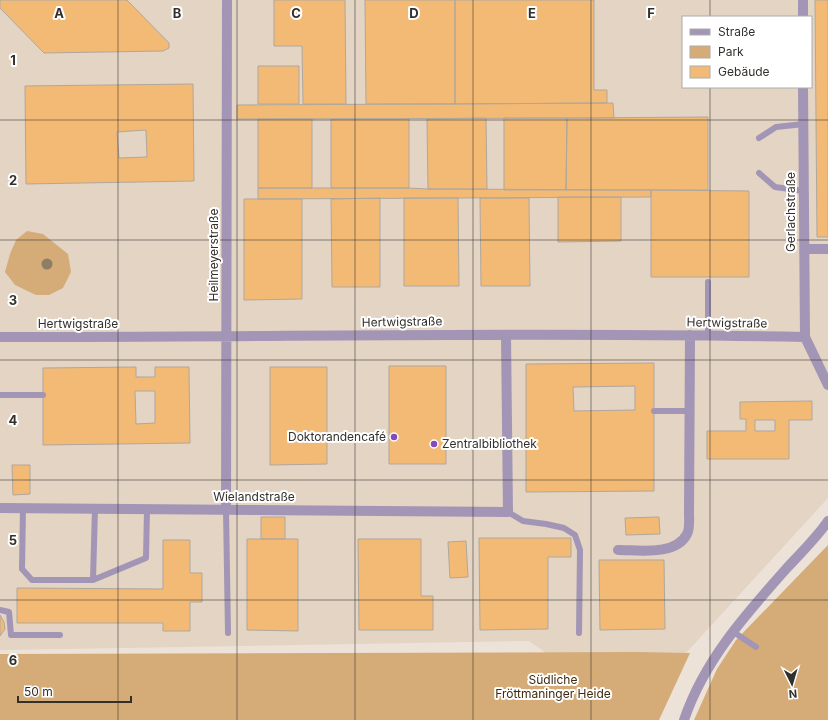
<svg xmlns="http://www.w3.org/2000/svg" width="828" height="720" font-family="Inter,sans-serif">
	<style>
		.built { fill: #e3d4c4; fill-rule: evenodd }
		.green { fill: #d5ab78 }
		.building { fill: #f3ba75; stroke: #b0a79d; fill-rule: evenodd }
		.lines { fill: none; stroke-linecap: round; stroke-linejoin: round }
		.lane { stroke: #a395b5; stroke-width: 6 }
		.street { stroke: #a395b5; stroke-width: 10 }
		.tree { fill: #8e7d67 }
		.grid { fill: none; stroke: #332f2b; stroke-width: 1; stroke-opacity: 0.55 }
		.poi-dot { fill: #8549bf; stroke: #fff; stroke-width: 1.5 }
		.labels { text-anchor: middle; stroke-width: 4; stroke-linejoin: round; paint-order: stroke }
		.street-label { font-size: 12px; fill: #332f2b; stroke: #fff }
		.poi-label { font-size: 12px; fill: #332f2b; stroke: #fff; text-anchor: end }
		.park-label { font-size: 12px; fill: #412a0b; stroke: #fff }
		.grid-label { font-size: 13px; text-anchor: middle; font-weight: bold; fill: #332f2b; stroke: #fff; stroke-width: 4; stroke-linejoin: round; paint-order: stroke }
	</style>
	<rect width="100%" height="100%" fill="#ece2d7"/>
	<path class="built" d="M0,0H828V498L631,713L529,641L0,650ZM683,17H811V87H683Z"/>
	<path class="green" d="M27,231L43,234L68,254L71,272L63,288L49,295H36L15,285L5,272L10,254L16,240Z
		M828,545V720H694L717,669L736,640Z
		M637,652L690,653L659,720H0V654Z"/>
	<path class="building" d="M0,0H127L169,43V48L163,51L44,53L0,8Z
		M274,0H345L346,104H303L302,46H274Z
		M365,0H455V104H366Z
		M455,0H594V90H607V103L455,104Z
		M815,0H828V237H817Z
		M258,66H299V104H258Z
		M193,84L194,181L26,184L25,86ZM146,130L147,157L119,158L117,132Z
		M613,103L614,118L237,119V105Z
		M708,117V190H566L567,118Z
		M486,118L487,189H428L427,119Z
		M504,118H567L566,190H504Z
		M258,119H312V188H258Z
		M331,119H409V188H331Z
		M258,188H409L428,189L651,190V197L258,199Z
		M651,190L749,191V277H651Z
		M558,197H621V241L558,242Z
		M380,198V287H332L331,199Z
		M404,198H458L459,286H404Z
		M480,198H529L530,286H481Z
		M244,199H302V299L244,300Z
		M654,363V491L526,492V364ZM635,386V410L574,411L573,387Z
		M389,366H446V464H389Z
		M136,367V377H155V367H189L190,443L43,445V368ZM135,391H155V423L136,424Z
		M270,367H327V464L270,465Z
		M812,401V420H789V459H707V431H746V419H740V402ZM755,420H775V431H755Z
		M12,465H30V494L13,495Z
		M261,517H285V539H261Z
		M659,517L660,534L626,535L625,518Z
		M479,538H571V557H548V629L480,630Z
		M247,539H298V631L247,630Z
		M358,539H421V596H433V630H359Z
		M163,540H190V573H202V602H190V631H163V623H17V588L163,589Z
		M466,541L468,577L450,578L448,542Z
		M599,560H664L665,629L600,630Z
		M0,615L4,622L5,629L0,636Z"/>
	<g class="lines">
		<path class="lane" d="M759,138L776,127L804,124
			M759,173L775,187L804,191
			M708,335V282
			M0,395H43
			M654,411H689
			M23,508L22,569L32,580H93
			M95,508L93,580L146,558L147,509
			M226,510L228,633
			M508,512L523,521L546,524L564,528L575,535L580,550L579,633
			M0,610L9,612L11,635H60
			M732,631L756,647"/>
		<path class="street" d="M803,0V17
			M803,87L805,337L828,385
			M805,249H828
			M0,337C268,337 537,332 805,337
			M0,508L508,512L506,335
			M226,510L227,0
			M618,550C639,550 676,556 687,534C690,529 689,519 689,513L690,335
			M684,720C704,661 745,615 786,569C799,555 818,536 828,521"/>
	</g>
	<circle class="tree" cx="47" cy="264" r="5.5"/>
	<path class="grid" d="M118,0V720M237,0V720M355,0V720M473,0V720M591,0V720M710,0V17M710,87V720M0,120H828M0,240H828M0,360H828M0,480H828M0,600H828"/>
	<g class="poi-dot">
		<circle cx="394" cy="437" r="4"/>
		<circle cx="434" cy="444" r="4"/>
	</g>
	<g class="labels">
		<g class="street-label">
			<text transform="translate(791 212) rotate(-90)" y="4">Gerlachstraße</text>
			<text transform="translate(214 255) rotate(-90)" y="4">Heilmeyerstraße</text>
			<text transform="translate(402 322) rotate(-1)" y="4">Hertwigstraße</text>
			<text transform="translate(727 323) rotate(1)" y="4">Hertwigstraße</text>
			<text x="78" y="328">Hertwigstraße</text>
			<text x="254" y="501">Wielandstraße</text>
		</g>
		<g class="poi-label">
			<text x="386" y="441">Doktorandencafé</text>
			<text x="442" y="448" text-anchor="start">Zentralbibliothek</text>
		</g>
		<g class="park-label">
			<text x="553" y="684">Südliche<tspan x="553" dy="14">Fröttmaninger Heide</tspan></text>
		</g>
	</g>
	<g class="grid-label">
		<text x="59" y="18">A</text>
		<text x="177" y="18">B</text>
		<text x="296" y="18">C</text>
		<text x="414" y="18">D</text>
		<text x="532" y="18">E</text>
		<text x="651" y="18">F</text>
		<text x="13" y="65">1</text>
		<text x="13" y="185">2</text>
		<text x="13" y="305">3</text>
		<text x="13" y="425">4</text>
		<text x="13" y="545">5</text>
		<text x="13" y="665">6</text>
	</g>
	<rect x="682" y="16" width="130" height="72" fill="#ffffff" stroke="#adacaa"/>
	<rect x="690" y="29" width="20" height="6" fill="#a395b5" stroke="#adacaa"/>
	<text x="718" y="36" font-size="12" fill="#332f2b">Straße</text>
	<rect x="690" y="46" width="20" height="12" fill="#d5ab78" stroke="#adacaa"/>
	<text x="718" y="56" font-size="12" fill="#332f2b">Park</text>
	<rect x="690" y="66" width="20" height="12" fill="#f3ba75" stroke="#adacaa"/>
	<text x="718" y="76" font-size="12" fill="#332f2b">Gebäude</text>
	<g transform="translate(792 684) rotate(175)" stroke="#ffffff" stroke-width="3" paint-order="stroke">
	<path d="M0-3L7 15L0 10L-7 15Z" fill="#332f2b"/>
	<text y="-6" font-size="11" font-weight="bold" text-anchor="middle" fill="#332f2b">N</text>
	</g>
	<path d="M18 696v6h113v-6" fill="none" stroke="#332f2b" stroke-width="2"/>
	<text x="24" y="696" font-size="12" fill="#332f2b" stroke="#ffffff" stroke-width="3" paint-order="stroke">50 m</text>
</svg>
